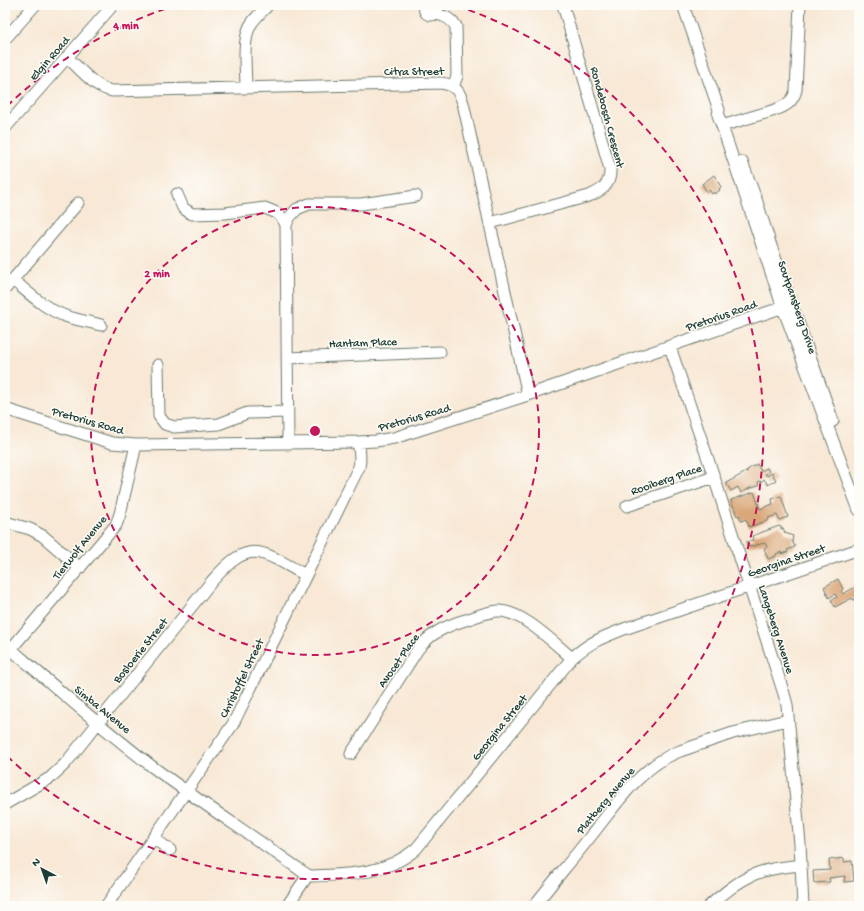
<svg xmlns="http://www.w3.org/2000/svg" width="864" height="911" font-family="'Gochi Hand',sans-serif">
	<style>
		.building { fill: #daa77a }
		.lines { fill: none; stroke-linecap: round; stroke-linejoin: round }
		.minor-casing { stroke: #6b796c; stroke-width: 13 }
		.minor { stroke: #fff; stroke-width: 11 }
		.ring { fill: none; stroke: #c2185b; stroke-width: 2; stroke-dasharray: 7 5 }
		.labels { text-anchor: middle; stroke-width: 3; stroke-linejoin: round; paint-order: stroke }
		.street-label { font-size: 12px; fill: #1f3d34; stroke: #fdfcf7 }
		.centre { fill: #c2185b; stroke: #fdfcf7; stroke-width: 2 }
		.ring-label { font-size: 12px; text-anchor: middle; font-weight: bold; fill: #c2185b; stroke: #fdfcf7; stroke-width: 3; stroke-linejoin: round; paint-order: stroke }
	</style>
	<rect width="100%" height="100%" fill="#fdfcf7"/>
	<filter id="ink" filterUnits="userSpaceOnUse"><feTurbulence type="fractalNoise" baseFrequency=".025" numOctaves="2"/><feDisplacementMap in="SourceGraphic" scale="8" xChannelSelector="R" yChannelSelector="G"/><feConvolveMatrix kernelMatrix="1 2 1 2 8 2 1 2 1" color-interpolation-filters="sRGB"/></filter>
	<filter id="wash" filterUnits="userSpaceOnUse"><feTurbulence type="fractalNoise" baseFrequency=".012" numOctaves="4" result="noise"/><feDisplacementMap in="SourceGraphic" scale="16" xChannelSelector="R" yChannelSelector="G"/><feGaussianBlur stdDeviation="0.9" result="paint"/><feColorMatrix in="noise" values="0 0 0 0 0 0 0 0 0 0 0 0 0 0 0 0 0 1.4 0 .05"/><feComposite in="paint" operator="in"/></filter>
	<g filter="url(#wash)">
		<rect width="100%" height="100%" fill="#f8e8d5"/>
		<g id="blocks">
			<path class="building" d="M714,175L721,187L719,189L720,190L715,194L714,192L712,194L709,190L707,192L702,184Z
				M757,464L761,471L767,468L769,472L765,474L767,476L772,473L776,480L768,485L764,479L761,482L760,481L758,482L759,485L753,488L752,487L741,493L738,487L731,491L726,483L748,471L747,470Z
				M754,492L760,509L773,504L772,499L781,496L788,517L779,520L777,515L768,518L769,520L749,527L746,519L741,521L739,515L737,516L731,500Z
				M779,526L781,527V529L783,528L785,533L793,536L792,541L795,547L787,550L788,552L782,554V552L776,554V556L768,559L764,548L767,547L765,543L748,547L746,542L753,540L752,536Z
				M838,579L843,589L841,591L843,594L857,586L859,590V597L853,600L852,598L835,607L831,600L837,597L835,594L829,598L824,587Z
				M844,858V862L852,861L854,881L844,882L845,876L829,878L830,882L814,883L813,871L830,870L829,860Z"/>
		</g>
	</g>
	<g filter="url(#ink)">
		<use href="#blocks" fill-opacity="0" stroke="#6b796c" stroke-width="1"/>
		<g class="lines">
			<g class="minor-casing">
				<path id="minor" d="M425,5C423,11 426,15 432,15C437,14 439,10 437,5
					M683,5L719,110L718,115L722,126L783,308L859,510
					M435,14C444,15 450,18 456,26L457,76L453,87
					M5,39L35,5
					M67,57C80,69 94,87 112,91L441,83C455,85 459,90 463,103L528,395
					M246,88C246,70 242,42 250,26C254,18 262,12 268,5
					M722,126L775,110C786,106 793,102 796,90L800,5
					M5,128L113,5
					M742,162L756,199L770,243L833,421
					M177,194L183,208L192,214L225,213L265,208L277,213L283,219L286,225
					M490,223L589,196C601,191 611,185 610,169L563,5
					M13,280C30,294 46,310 68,317C78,320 90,322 101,325
					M5,289L78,203
					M670,347L714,477L784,694L787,705L800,844L803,906
					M287,358L440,352
					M158,365L159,416L165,424L174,427L219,424L247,413L288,412
					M5,409L112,443L136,445L358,442L376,441L394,438L528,395L792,304
					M288,444L286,225L289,218L297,209L309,204H361L416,196
					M627,506L714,477
					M5,522L30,529L43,536L80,568
					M5,644C54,686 103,729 154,768C203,804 254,837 303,872L308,875L312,876C349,875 387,874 416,849L572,658C590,642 601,638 624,629L859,549
					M11,649L116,525L120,514L136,445
					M351,754L418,649C430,634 444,627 462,621C473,618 485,612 498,611C521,610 554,643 572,658
					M5,804L50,778L65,764L212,581C225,567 242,546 264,554C278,558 293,569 306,575
					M153,838L170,850
					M106,906L233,724L359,467C361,458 360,451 358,442
					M287,906L308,875
					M534,906C552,883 572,860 590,837C616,805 640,766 680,751L733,733L787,720
					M709,906C723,894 738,881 755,874C769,868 785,867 801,865"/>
			</g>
			<use href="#minor" class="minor"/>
		</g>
	</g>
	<g class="ring">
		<circle cx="315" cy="431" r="224"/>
		<path d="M7 106A448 448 0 0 1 173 6M457 6A448 448 0 1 1 7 756"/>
	</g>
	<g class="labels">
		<g class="street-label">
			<text transform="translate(49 58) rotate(-49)" y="4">Elgin Road</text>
			<text x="414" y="75">Citra Street</text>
			<text transform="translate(608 117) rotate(75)" y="4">Rondebosch Crescent</text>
			<text transform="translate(798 307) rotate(71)" y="4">Soutpansberg Drive</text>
			<text transform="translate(721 315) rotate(-19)" y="4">Pretorius Road</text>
			<text transform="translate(363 342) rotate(-2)" y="4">Hantam Place</text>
			<text transform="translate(414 417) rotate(-16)" y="4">Pretorius Road</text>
			<text transform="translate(88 420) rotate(16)" y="4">Pretorius Road</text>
			<text transform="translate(666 479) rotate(-19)" y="4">Rooiberg Place</text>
			<text transform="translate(79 547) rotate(-51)" y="4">Tierwolf Avenue</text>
			<text transform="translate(786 560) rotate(-19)" y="4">Georgina Street</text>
			<text transform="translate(777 629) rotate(72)" y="4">Langeberg Avenue</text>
			<text transform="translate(140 650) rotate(-51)" y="4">Bosloerie Street</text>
			<text transform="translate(398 660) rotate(-55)" y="4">Avocet Place</text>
			<text transform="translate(241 678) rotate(-64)" y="4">Christoffel Street</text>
			<text transform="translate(103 709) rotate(39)" y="4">Simba Avenue</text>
			<text transform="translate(499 727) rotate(-51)" y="4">Georgina Street</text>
			<text transform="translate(605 800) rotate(-50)" y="4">Platberg Avenue</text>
		</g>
	</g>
	<circle cx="315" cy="431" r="6" class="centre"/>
	<g class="ring-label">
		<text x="126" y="29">4 min</text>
		<text x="157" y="277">2 min</text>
	</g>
	<rect width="864" height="911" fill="none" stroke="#fdfcf7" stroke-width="20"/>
	<g transform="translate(42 869) rotate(319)" stroke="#fdfcf7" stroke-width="3" paint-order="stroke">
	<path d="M0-3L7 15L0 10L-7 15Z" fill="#1f3d34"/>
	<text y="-6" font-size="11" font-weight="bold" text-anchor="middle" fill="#1f3d34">N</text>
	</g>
</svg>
